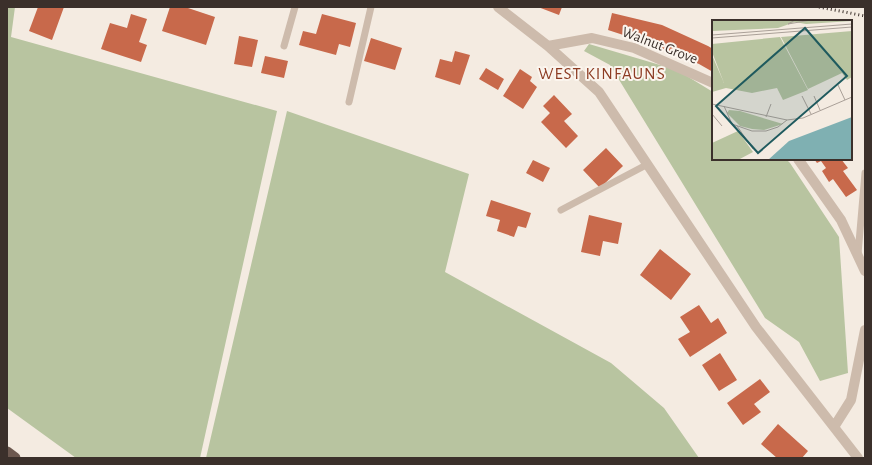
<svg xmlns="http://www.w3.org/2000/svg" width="872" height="465" font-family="'Alegreya Sans',sans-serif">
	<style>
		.green { fill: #b8c4a0 }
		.building { fill: #c8694b }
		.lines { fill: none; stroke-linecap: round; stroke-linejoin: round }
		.service { stroke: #cdbbac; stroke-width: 7 }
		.minor { stroke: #cdbbac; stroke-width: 10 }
		.trunk { stroke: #6c584f; stroke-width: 11 }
		.rail { stroke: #3b302b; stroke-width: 3; stroke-dasharray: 1 3; stroke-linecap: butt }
		.labels { text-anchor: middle; stroke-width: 4; stroke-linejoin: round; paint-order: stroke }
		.street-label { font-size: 15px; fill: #3b302b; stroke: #fbf5ee }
		.quarter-label { font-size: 17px; letter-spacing: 1px; fill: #8c3b22; stroke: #fbf5ee }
		.inset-road { fill: none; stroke: #aaa098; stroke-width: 1 }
		.view { fill: #1f5a5e; fill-opacity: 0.15; stroke: #1f5a5e; stroke-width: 2 }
		.inset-edge { fill: none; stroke: #3b302b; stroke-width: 2 }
	</style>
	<rect width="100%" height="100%" fill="#f4ebe1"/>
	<path class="green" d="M7,7H15L11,37L277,111L200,458H76L7,408Z
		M589,44L677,70L713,92V159H786L790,163L839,237L848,373L820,381L799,342L765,318L610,65L584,51Z
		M287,111L469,174L445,272L611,363L664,408L699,458H206Z"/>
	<path class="building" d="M38,7H64L52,40L29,31Z
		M170,7H185L215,17L206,45L162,31Z
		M538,7H562L559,15Z
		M612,13L662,25L708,46L713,49V72L699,64L654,45L608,30Z
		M131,14L147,19L139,42L147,45L141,62L101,49L110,23L127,28Z
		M322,14L356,23L350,47L339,44L336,55L299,45L303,31L316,34Z
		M239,36L258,40L252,67L234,64Z
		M371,38L402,48L395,70L364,61Z
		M455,51L470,55L460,85L435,77L440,59L452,62Z
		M265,56L288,61L284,78L261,73Z
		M486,68L504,79L498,90L479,79Z
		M520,69L532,77L530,81L537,87L523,109L503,96Z
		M554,95L572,114L564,121L578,136L566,148L541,122L550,113L543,106Z
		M606,148L623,166L600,188L583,170Z
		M814,159H841L848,168L843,171L857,190L846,197L833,179L829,182L822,171L826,168L821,161L817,163Z
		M533,160L550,168L543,182L526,173Z
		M491,200L531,213L526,228L518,226L514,237L497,231L500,220L486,216Z
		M589,215L622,223L618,244L603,241L600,256L581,252Z
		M660,249L691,274L671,300L640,275Z
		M699,305L711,323L718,318L727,333L690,357L678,339L690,332L680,317Z
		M720,353L737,380L719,391L702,365Z
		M760,379L770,392L754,404L761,412L743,425L727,403Z
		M778,424L808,451L802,458H777L761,444Z"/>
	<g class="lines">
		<path class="service" d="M284,46L295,7
			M349,102L371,7
			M561,210L648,164
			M858,254L865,173"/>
		<path class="minor" d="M498,7L548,46L599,92L756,327L858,458
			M548,46L592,38L634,48L713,83
			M798,159L841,220L865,271
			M834,427L851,400L865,330"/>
		<path class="trunk" d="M7,452L15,458"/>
		<path class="rail" d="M819,7L865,16"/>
	</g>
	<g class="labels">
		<g class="street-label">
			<text transform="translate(660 45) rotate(21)" y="5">Walnut Grove</text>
		</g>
		<g class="quarter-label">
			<text x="602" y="79">WEST KINFAUNS</text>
		</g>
	</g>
	<g transform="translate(712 20)">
		<rect width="140" height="140" fill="#f4ebe1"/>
		<path d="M0,0H140V1L94,4L83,2L66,8L0,11ZM140,11V57L135,60L130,53L96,69L69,17ZM68,17L96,70L71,80L65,68L40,73L14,68L0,72V35L12,63L0,32V24ZM17,90L28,91L71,104L52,110L40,109L28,106L15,93ZM26,111L41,132L26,140H0V123Z" fill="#b8c4a0"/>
		<path d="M140,97V140H56L77,121Z" fill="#7fb0b2"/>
		<path class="inset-road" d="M83,0L76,4L99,0M0,15L140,4M0,18L140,7M126,65L133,80M90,76L99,94M102,76L108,90M0,84L75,100L91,98L140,77M12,86L20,104L40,111H54L66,107L75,100M0,94L10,106M54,97L59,84M25,106L41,129"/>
		<path class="view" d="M93,8L135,56L46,133L4,86Z"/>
		<rect width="140" height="140" class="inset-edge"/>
	</g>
	<rect width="872" height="465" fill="none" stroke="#3b302b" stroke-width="16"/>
</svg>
